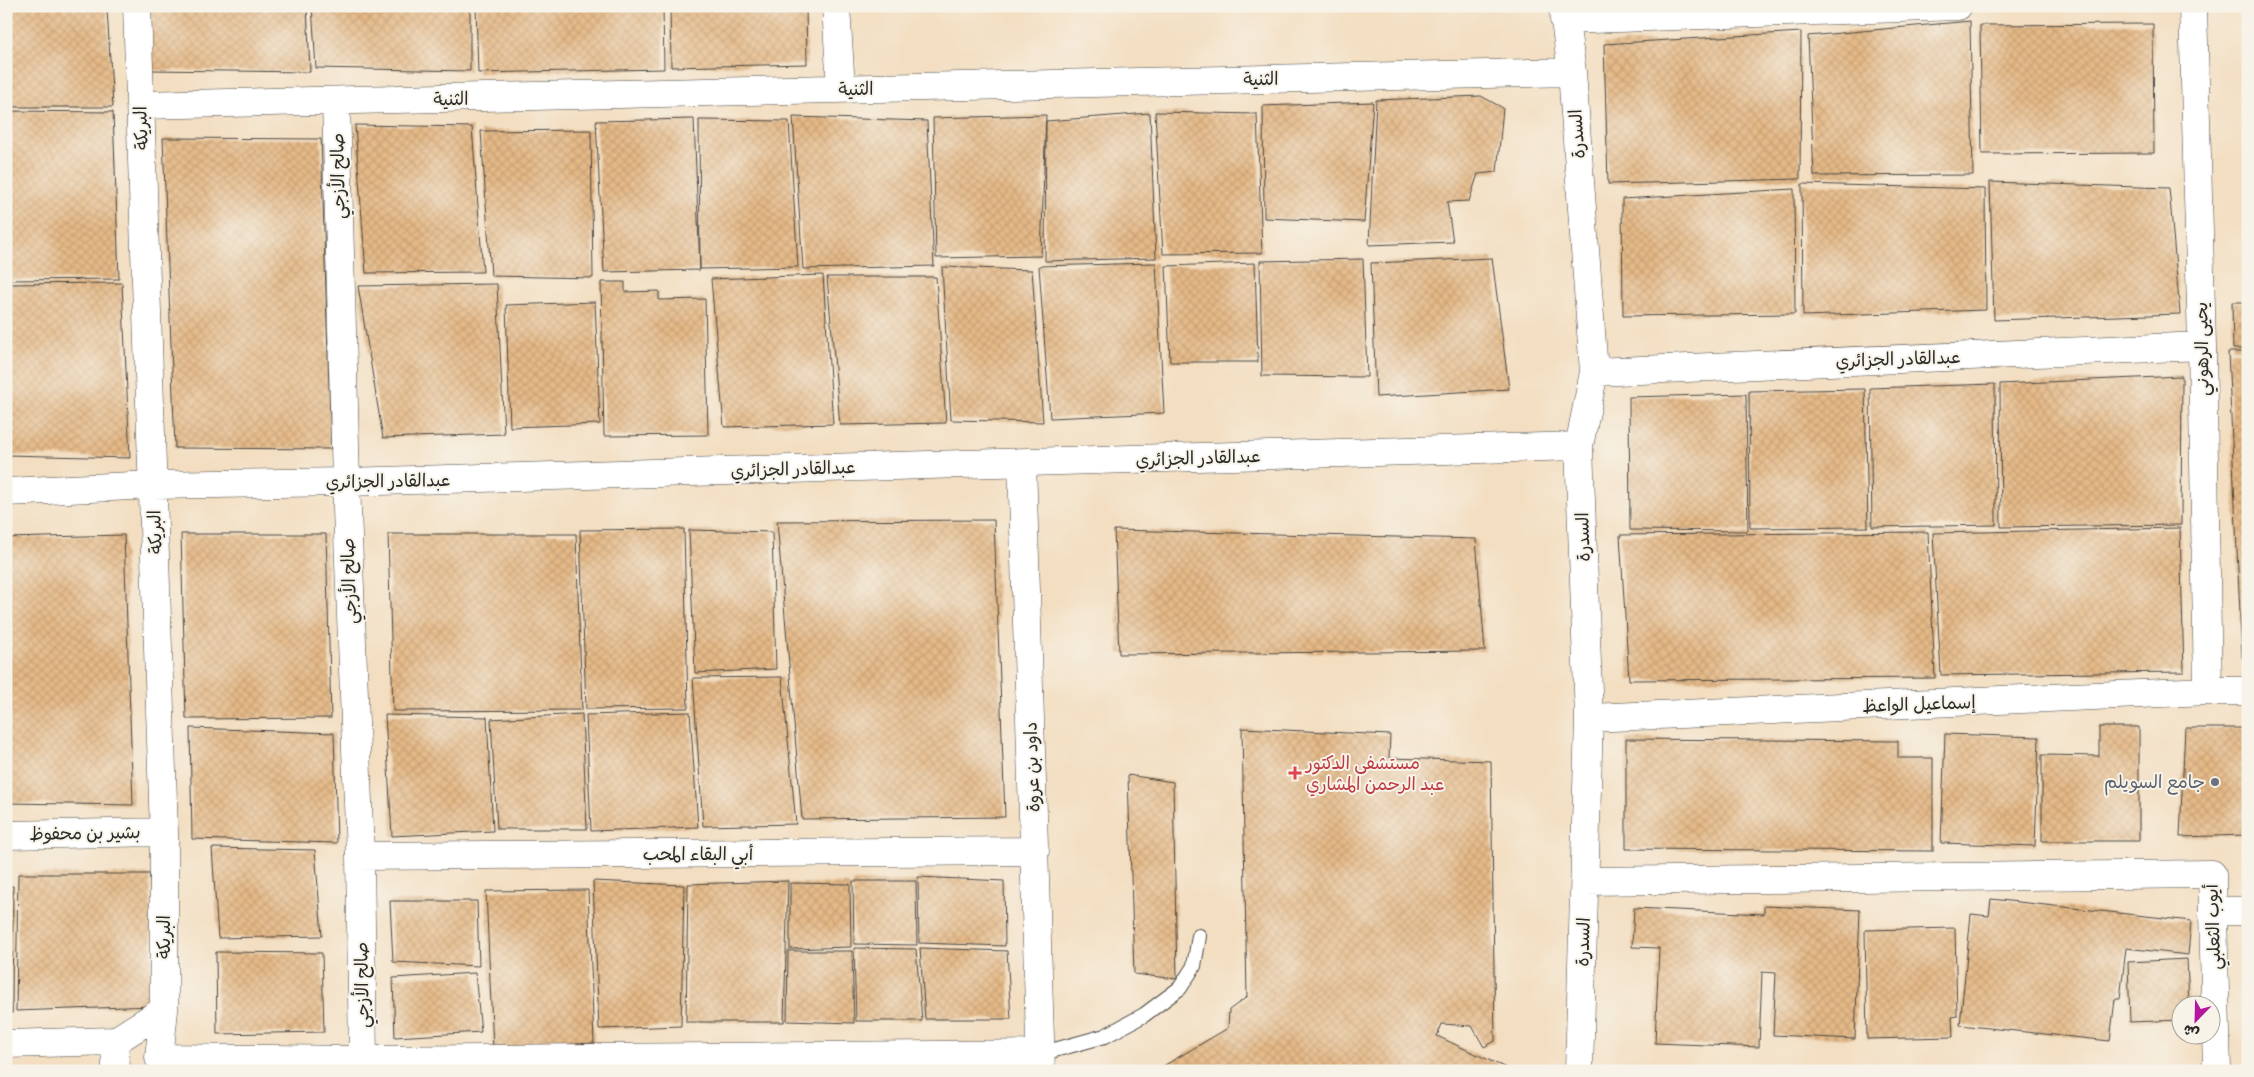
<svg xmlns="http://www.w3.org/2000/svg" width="2254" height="1077" font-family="Dekko,'Playpen Sans Arabic',sans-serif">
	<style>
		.building { fill: url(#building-cross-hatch) }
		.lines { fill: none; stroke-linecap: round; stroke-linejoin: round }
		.lane-casing { stroke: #494642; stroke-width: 16 }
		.street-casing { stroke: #494642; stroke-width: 29 }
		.lane { stroke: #fff; stroke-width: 14 }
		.street { stroke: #fff; stroke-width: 28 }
		.health-dot { fill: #e0444e; stroke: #f7f3e8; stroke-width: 2 }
		.worship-dot { fill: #6b7280; stroke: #f7f3e8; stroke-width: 2 }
		.labels { text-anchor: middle; stroke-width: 4; stroke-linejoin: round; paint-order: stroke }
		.street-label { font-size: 18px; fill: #2b2b2b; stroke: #f7f3e8 }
		.health-label { font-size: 18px; fill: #be3a42; stroke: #f7f3e8; text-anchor: start }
		.worship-label { font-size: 18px; fill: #5b616d; stroke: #f7f3e8; text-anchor: end }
	</style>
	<defs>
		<pattern id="building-cross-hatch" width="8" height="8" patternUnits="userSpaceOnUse" patternTransform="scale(1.25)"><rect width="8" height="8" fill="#e5b987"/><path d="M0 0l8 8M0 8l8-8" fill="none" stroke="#c59f75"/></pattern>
	</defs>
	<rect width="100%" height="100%" fill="#f7f3e8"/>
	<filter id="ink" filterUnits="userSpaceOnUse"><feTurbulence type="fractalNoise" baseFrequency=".02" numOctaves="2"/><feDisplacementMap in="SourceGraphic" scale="10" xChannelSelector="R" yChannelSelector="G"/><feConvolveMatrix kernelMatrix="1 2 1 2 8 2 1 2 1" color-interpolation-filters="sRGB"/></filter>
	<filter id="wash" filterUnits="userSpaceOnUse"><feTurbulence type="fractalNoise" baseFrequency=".0096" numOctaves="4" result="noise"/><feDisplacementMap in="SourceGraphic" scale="20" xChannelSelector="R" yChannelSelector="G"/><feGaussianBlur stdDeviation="1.12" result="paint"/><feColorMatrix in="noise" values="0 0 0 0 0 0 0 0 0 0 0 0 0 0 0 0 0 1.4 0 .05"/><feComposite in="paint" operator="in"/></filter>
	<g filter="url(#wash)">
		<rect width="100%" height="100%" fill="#f3dec1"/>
		<g id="blocks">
			<path class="building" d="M6,6L107,9L113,107H6Z
				M148,6H307L310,72L150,70Z
				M312,6H470V71L316,68Z
				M476,6H663L664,69L478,73Z
				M670,6H806L807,64L671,67Z
				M1970,21L1973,175L1814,176L1808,36Z
				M2153,24L2154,153L1982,154L1980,25Z
				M1801,32L1800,179L1608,184L1604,44Z
				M1481,96L1503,108L1497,172L1478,174L1469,201L1447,202L1453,242L1369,245L1376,100Z
				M1373,102L1364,222L1264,218L1263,106Z
				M6,111L113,112L119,279L6,280Z
				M1155,112L1257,114L1262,253L1163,254Z
				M1150,113L1156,258L1045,261L1046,121Z
				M1046,115L1041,256L936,258L933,118Z
				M793,117L927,121L934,266L803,269Z
				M694,119L700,270L604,272L596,121Z
				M699,120L789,121L798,267L700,269Z
				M355,125L472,127L483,272L366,273Z
				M591,130L593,278L491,276L481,131Z
				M163,138L321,139L331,449L175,448Z
				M1990,182L2169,188L2180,314L1994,320Z
				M1802,184L1985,189L1986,310L1803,316Z
				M1794,189L1795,314L1623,316L1622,199Z
				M1492,258L1509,389L1376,397L1371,263Z
				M1363,259L1367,377L1262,376L1260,261Z
				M1156,263L1164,413L1050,418L1039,266Z
				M1255,263L1258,362H1170L1166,266Z
				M942,267L1032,270L1043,422L951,420Z
				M823,275L833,424L724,427L711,279Z
				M827,277H936L946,423L840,425Z
				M601,282H625V292L659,291V300L705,299L708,435L604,436Z
				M122,283L130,458L6,455V284Z
				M497,284L504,434L383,438L358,286Z
				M595,302L600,424L510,427L506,305Z
				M2232,302H2248V349H2233Z
				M2228,352H2248V657L2242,658Z
				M2182,376L2181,525L2001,527L2000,384Z
				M1995,384L1996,525L1872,527L1870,388Z
				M1865,389L1868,527L1750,528L1749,391Z
				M1746,394L1748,531L1630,530L1629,397Z
				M994,520L1005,817L802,819L777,521Z
				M2180,528L2184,672L1941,675L1933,533Z
				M684,529L688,708L586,709L580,530Z
				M689,530L772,532L776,669L695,673Z
				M1114,530L1476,539L1485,651L1119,654Z
				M1928,532L1935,678L1629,680L1620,535Z
				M181,534H326L331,718L186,719Z
				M388,534H576L582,710L393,711Z
				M124,535L133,805L6,803V538Z
				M782,677L796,824L703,826L693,678Z
				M690,712L698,827L591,831L586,715Z
				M582,714L587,829H497L491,719Z
				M385,715L487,717L493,831L392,836Z
				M2099,727H2139V841H2042V755L2099,756Z
				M190,728L334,733L337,843L192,839Z
				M1242,728L1390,735L1389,758L1491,761L1495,1041L1484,1047L1472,1026L1442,1024L1437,1036L1506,1068V1071H1155L1228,1028L1229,1010L1247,997Z
				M2185,728H2248V835L2180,837Z
				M1945,734L2039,737L2035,846L1941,843Z
				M1626,739L1898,741V758H1933V851L1626,849Z
				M1128,775L1173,782L1177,979L1134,974Z
				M212,848L315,850L322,936L218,938Z
				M18,874H150L153,1006L16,1011Z
				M918,877L1004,881L1005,946L919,943Z
				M593,881L684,885L681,1026L599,1029Z
				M788,881L784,1022H686L688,884Z
				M853,881H916L917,945L854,944Z
				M790,883L850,884L851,947L790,949Z
				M6,886H13L12,1013H6Z
				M588,890L594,1043L493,1049L486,891Z
				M1991,899L2191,921L2188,955L2126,948L2120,999H2115L2110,1041L1960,1025L1971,914L1989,916Z
				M390,901H477L479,966L393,962Z
				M1764,906L1860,910L1855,1039L1773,1035L1776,973L1762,972L1759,1047L1655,1043L1659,948L1632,947L1634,908L1764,914Z
				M1955,928L1957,1016L1952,1017L1953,1037L1867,1039L1865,930Z
				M854,948L916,949L922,1021H856Z
				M920,948L1007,951L1011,1019H925Z
				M788,951H852L854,1023L787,1021Z
				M216,952L322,953L324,1032L217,1034Z
				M2187,959L2189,1004H2182V1020L2130,1022L2128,962Z
				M475,973L481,1032L395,1037L393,978Z"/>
		</g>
	</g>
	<g filter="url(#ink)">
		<use href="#blocks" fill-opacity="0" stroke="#494642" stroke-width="1"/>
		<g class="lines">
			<g class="lane-casing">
				<path id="lane" d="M1040,1054L1105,1036L1144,1015L1180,988L1194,966L1199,936"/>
			</g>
			<g class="street-casing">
				<path id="street" d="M137,6L164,832V1010L159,1058L363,1060L1040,1054
					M836,6L841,89
					M1563,6L1572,72L1594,372L1579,446L1589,718L1579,1071
					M2193,6L2202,346L2208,691
					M1564,20L1958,6
					M336,101L346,482L360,856L363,1060
					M140,105L1572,72
					M1594,372L2202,346
					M1022,463L1041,1071
					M6,492L153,485L346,482L1579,446
					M1589,718L2208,691H2248
					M6,835L164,832
					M360,856L1035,851
					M1585,881L2212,874L2217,1071
					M2213,911H2248
					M115,1041L116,1071
					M6,1044L115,1041L164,1010"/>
			</g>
			<use href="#lane" class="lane"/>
			<use href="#street" class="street"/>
		</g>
	</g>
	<path class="health-dot" d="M1292.5 765.5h5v5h5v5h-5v5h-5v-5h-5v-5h5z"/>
	<circle class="worship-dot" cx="2215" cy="782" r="5"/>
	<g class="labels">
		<g class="street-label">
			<text transform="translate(1261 79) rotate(-1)" y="6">الثنية</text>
			<text transform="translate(856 89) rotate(-1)" y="6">الثنية</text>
			<text transform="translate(451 99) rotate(-1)" y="6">الثنية</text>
			<text transform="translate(141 128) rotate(-92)" y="6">البريكة</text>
			<text transform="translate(1577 134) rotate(-94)" y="6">السدرة</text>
			<text transform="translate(338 176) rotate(-91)" y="6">صالح الأزجي</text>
			<text transform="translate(2202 349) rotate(-91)" y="6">يحيى الرهوني</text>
			<text transform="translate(1898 359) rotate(-2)" y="6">عبدالقادر الجزائري</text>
			<text transform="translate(1198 458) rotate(-2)" y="6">عبدالقادر الجزائري</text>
			<text transform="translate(793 469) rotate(-2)" y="6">عبدالقادر الجزائري</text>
			<text transform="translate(388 481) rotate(-1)" y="6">عبدالقادر الجزائري</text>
			<text transform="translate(155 532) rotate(-92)" y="6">البريكة</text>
			<text transform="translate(1583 537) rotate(-92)" y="6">السدرة</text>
			<text transform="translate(349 581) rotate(-92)" y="6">صالح الأزجي</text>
			<text transform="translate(1919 704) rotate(-2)" y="6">إسماعيل الواعظ</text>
			<text transform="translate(1032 767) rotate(-92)" y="6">داود بن عروة</text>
			<text transform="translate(85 833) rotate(-1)" y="6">بشير بن محفوظ</text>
			<text x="698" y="860">أبي البقاء المحب</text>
			<text transform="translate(2213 927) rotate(-92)" y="6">أيوب الثعلبي</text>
			<text transform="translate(164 937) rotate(-90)" y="6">البريكة</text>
			<text transform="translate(1583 942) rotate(-88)" y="6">السدرة</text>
			<text transform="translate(362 985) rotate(-91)" y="6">صالح الأزجي</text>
		</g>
		<g class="health-label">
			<text x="1306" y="769">مستشفى الدكتور<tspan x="1306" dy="21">عبد الرحمن المشاري</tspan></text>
		</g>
		<g class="worship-label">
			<text x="2205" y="788">جامع السويلم</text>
		</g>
	</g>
	<rect width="2254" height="1077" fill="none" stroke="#f7f3e8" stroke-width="25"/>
	<g transform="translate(2196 1020) rotate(203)"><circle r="24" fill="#f7f3e8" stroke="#a5a39c"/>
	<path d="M0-4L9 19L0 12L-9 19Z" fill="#b5179e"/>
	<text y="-8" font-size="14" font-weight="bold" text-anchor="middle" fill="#2b2b2b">ش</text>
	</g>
</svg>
